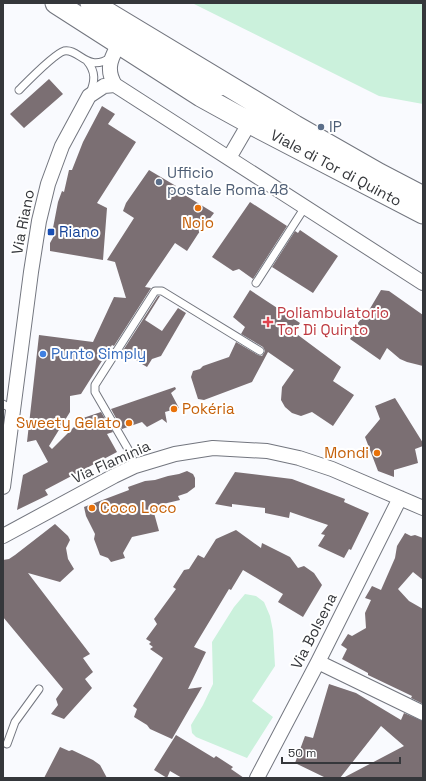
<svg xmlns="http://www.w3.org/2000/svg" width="426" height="781" font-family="'Space Grotesk',sans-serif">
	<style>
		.green { fill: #cbf1dc }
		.building { fill: #7b6f73 }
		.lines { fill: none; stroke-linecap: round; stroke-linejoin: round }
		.lane-casing { stroke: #73767f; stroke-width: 9 }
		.street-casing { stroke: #73767f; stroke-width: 16 }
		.primary-casing { stroke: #73767f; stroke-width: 23 }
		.lane { stroke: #fff; stroke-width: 7 }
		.street { stroke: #fff; stroke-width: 14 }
		.primary { stroke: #fff; stroke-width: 21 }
		.service-dot { fill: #5c6f8a; stroke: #fff; stroke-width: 1.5 }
		.food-dot { fill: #e8710a; stroke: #fff; stroke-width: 1.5 }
		.transit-dot { fill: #1a4fb4; stroke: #fff; stroke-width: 1.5 }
		.health-dot { fill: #e0444e; stroke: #fff; stroke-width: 1.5 }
		.shop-dot { fill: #3f7fe0; stroke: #fff; stroke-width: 1.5 }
		.labels { text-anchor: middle; stroke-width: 4; stroke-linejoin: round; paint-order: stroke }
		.service-label { font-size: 15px; fill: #4e5e75; stroke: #fff; text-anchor: start }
		.street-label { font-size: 15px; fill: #35373b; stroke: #fff }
		.food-label { font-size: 15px; fill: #c56008; stroke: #fff; text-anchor: start }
		.transit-label { font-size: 15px; fill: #164399; stroke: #fff; text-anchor: start }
		.health-label { font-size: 15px; fill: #be3a42; stroke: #fff; text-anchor: start }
		.shop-label { font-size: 15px; fill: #366cbe; stroke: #fff; text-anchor: start }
	</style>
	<rect width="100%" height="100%" fill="#f9fafe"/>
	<path class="green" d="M192,3H423V104L379,96Z
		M245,594L256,596L264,602L270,616L273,631L275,666L252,701L273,717L247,758L196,737L192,733L191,725L203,705L213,684L212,642L234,607Z"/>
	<path class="building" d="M49,79L63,94L24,128L10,114Z
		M102,106L115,114L108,124L136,142L97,203L107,208L103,260L50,251V243L55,234L53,228L58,202L62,191L64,192L69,170H72L83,142Z
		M149,170L176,186L175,189L214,213L198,234L187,251L175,243L145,287L151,288L114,346L112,345L81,394L70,396V412L49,446L52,449L83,418L101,412L113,432L107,434L117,452L45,490L48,495L17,510L23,475L48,462L36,440L27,442L39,335L93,342L114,297L126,298L115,262L107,260L134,218L123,211L126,203Z
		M250,202L287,226L253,279L239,269L233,271L212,257Z
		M300,230L338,256L313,293L272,267L295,231L298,233Z
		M250,290L300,323L294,332L341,367L333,381L354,395L333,426L312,412L301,416L292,413L285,407L281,400L282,387L294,370L268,352L252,382L204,400L198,399L191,377L193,371L200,369L203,366L229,357L236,342L258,355L262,356L264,353L265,351L263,347L241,334L245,327L233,317Z
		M381,290L389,291L423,315V366L407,362L400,359L387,348L380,360L350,339L356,330L357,324L361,319L365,317Z
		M158,296H160L145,320L162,331L178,308L186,313L161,356L152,359L147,367L122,352Z
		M175,387L176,389L171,393L179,408L165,412L167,423L162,419L147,427L142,422L122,429L111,409Z
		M395,398L423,443V446L415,449L418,463L394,470V477L378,471L365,437L380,419L375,406Z
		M187,471L193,474L195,478V487L187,493L178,496L180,500L163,504L164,509L154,513L159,531L132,537L123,553L125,558L111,562L108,558L100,555L94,539L95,534L86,516L84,507L129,490L128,487L145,481L155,480L168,476L179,474Z
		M235,472L292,479L345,499L344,502L369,513L351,550L349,549L344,558L318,546L325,535L321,534L328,525L290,512L289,518L265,513V508L232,504V507L215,504Z
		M55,524L68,536L70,540L66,548L68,559L74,569L60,582L28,573L90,654L83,658L93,672L85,679L92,688L64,719L51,714L58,705L56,699L63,689L3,617V560L9,559L15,555Z
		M236,530L261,548L262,543L290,557L298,568L304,566L314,573L322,585L303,617L278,602L283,594L243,570L231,590L229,589L194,647L206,652L188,689L202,687L172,739L150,729L147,725L134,717L137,709L133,706L163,658L150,649L153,647L149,644L151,642L146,639L157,624L154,619L176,589L173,587L184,570L189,569L198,555L204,558L216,539Z
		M405,533L411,536L415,535L423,538V580L413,572L398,589L409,601L423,609V704L411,698L412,696L368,675V673L342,659L347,649L341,645L348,634L352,636L366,628L365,613L371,600L365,598L372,586L381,590L395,558L397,546Z
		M329,684L356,693L401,720L404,713L423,721V778H343L404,746L381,726L340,778H326L295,763L305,736L313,738Z
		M176,735L214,758L216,756L233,767L231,769L244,778H182L170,771L167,778L154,770Z
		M60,747L69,751L72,750L93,760L100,765L107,778H44Z"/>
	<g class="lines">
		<g class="lane-casing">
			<path id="lane" d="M87,61C96,72 95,81 90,93
				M19,90C28,81 54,54 64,51C79,48 87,73 110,58
				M256,283L305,207
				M3,404L13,410
				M135,466L128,449L95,392V385L155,291H162L260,351
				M7,744L15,722L39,689"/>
		</g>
		<g class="street-casing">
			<path id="street" d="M125,38C121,41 119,44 117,48C109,61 107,72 115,85L423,283
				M148,50L209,87L215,89L229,87
				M229,158L254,115
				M3,487L31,272L39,221L48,184L62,146L89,96L104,86L115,85
				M3,536L114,476L135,466L175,454L213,448L267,451L299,458L332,469L423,508
				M318,662L423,713
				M257,778L318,662L400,498"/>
		</g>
		<g class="primary-casing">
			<path id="primary" d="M56,3L201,96L250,123L423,213
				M91,3L295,126L379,174L423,197"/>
		</g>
		<use href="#lane" class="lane"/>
		<use href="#street" class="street"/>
		<use href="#primary" class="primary"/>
	</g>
	<g class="service-dot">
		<circle cx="321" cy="127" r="4"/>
		<circle cx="159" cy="182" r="4"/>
	</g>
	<g class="food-dot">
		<circle cx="198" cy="208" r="4"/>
		<circle cx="174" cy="409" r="4"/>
		<circle cx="129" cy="423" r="4"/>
		<circle cx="377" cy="453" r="4"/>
		<circle cx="92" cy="508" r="4"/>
	</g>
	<rect class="transit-dot" x="47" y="228" width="8" height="8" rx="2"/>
	<path class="health-dot" d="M266 316h4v4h4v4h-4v4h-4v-4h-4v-4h4z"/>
	<circle class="shop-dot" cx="43" cy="354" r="4"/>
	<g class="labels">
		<g class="service-label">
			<text x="329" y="132">IP</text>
			<text x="167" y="178">Ufficio<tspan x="167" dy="17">postale Roma 48</tspan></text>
		</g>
		<g class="street-label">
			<text transform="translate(336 168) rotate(28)" y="5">Viale di Tor di Quinto</text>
			<text transform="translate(23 222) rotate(-79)" y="5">Via Riano</text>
			<text transform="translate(111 462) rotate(-24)" y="5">Via Flaminia</text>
			<text transform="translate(314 631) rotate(-63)" y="5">Via Bolsena</text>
		</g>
		<g class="food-label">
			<text x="198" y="228" text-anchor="middle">Nojo</text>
			<text x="182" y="414">Pokéria</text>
			<text x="121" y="428" text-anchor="end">Sweety Gelato</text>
			<text x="369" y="458" text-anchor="end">Mondi</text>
			<text x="100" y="513">Coco Loco</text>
		</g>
		<g class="transit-label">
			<text x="59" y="237">Riano</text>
		</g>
		<g class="health-label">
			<text x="277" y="318">Poliambulatorio<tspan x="277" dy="17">Tor Di Quinto</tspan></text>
		</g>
		<g class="shop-label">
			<text x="51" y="359">Punto Simply</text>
		</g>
	</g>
	<rect width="426" height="781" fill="none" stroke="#35373b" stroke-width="8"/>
	<path d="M282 757v6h118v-6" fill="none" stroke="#35373b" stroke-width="2"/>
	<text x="288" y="757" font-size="12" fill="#35373b" stroke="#ffffff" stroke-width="3" paint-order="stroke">50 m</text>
</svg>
